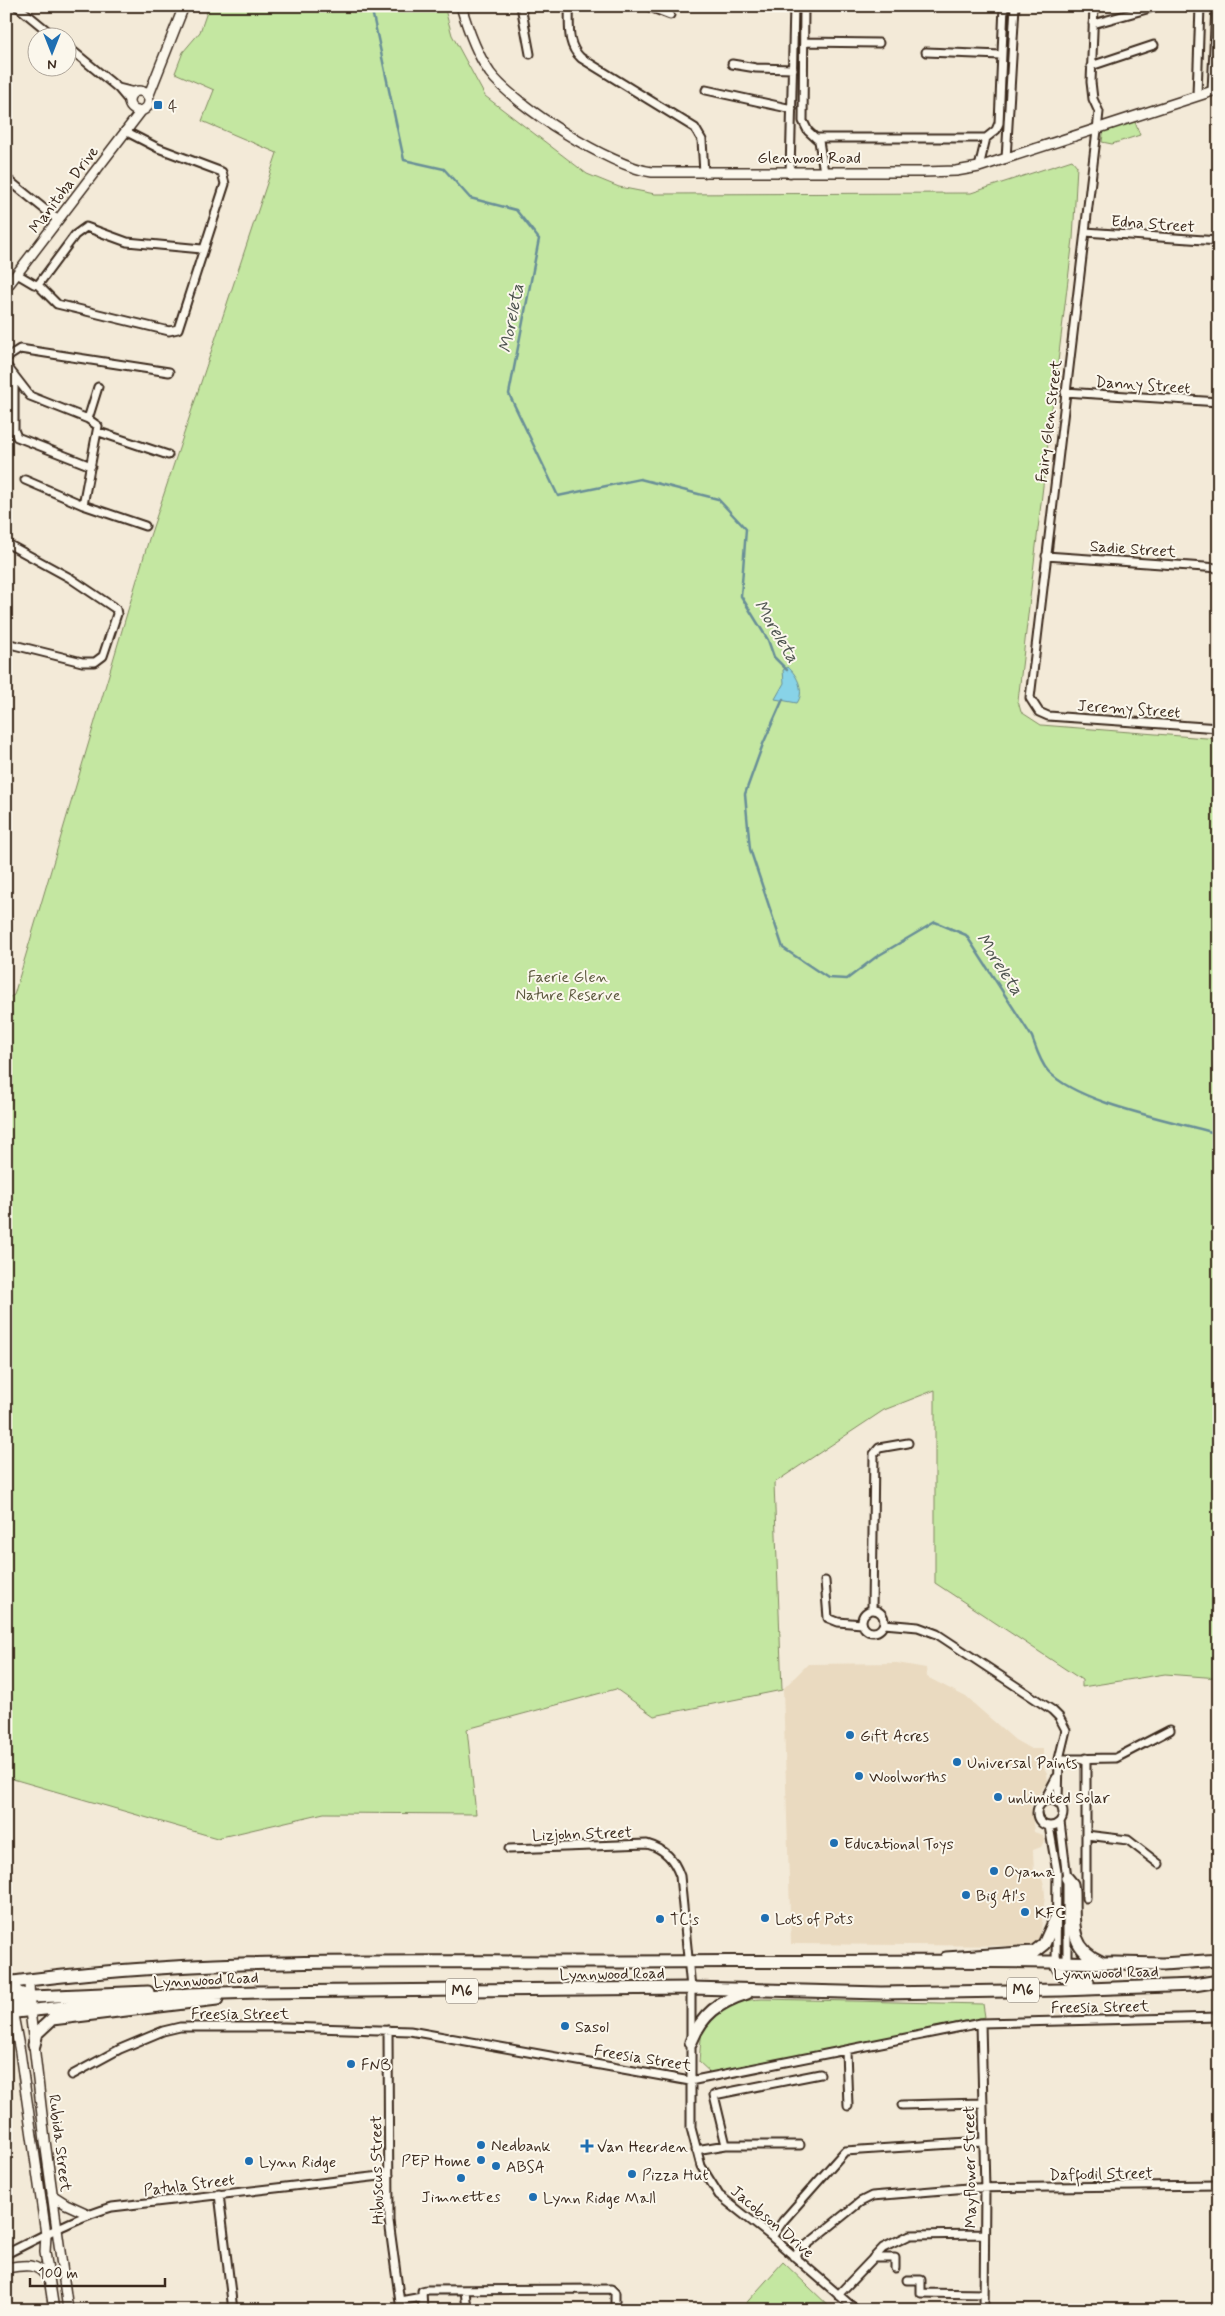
<svg xmlns="http://www.w3.org/2000/svg" width="1225" height="2316" font-family="Mynerve,sans-serif">
	<style>
		.built { fill: #eadac0 }
		.green { fill: #c4e7a1; stroke: #808860 }
		.water { fill: #88d3e8; stroke: #698f97 }
		.lines { fill: none; stroke-linecap: round; stroke-linejoin: round }
		.stream { stroke: #698f97; stroke-width: 2.5 }
		.minor-casing { stroke: #3b2a1e; stroke-width: 11 }
		.tertiary-casing { stroke: #3b2a1e; stroke-width: 12 }
		.primary-casing { stroke: #3b2a1e; stroke-width: 15 }
		.minor { stroke: #fbf7ec; stroke-width: 7 }
		.tertiary { stroke: #fbf7ec; stroke-width: 9 }
		.primary { stroke: #fbf7ec; stroke-width: 11 }
		.poi-dot { fill: #1f6fb2; stroke: #fbf7ec; stroke-width: 2 }
		.labels { text-anchor: middle; stroke-width: 4; stroke-linejoin: round; paint-order: stroke }
		.shield { fill: #fbf7ec; stroke: #75685c; stroke-width: 1 }
		.shield-label { font-size: 15px; font-weight: bold; fill: #3b2a1e }
		.poi-label { font-size: 16px; fill: #3b2a1e; stroke: #fbf7ec; text-anchor: start }
		.street-label { font-size: 16px; fill: #3b2a1e; stroke: #fbf7ec }
		.park-label { font-size: 16px; fill: #5d593f; stroke: #fbf7ec }
		.water-label { font-size: 18px; font-style: italic; fill: #4e5450; stroke: #fbf7ec }
	</style>
	<rect width="100%" height="100%" fill="#f3ead8"/>
	<filter id="ink" filterUnits="userSpaceOnUse"><feTurbulence type="fractalNoise" baseFrequency=".02" numOctaves="2"/><feDisplacementMap in="SourceGraphic" scale="10" xChannelSelector="R" yChannelSelector="G"/><feConvolveMatrix kernelMatrix="1 2 1 2 8 2 1 2 1" color-interpolation-filters="sRGB"/></filter>
	<g filter="url(#ink)">
		<path class="built" d="M897,1663L926,1668L927,1677L966,1697L1015,1740L1031,1749H1043V1766L1047,1773L1048,1782L1031,1803L1034,1832L1043,1835L1044,1841L1041,1847L1033,1850L1034,1874L1041,1877L1044,1884L1045,1896L1040,1938L1032,1946L791,1944L783,1689L808,1664Z"/>
		<path class="green" d="M209,6H444L452,35L485,96L587,174L619,187L655,194L971,193L1072,160L1077,166L1073,239L1055,386L1050,398L1053,400L1018,701L1021,712L1041,725L1219,739V1678L1165,1674L1082,1687V1680L935,1583V1390L884,1410L774,1483L782,1690L654,1716L616,1689L467,1729L476,1814L324,1813L217,1838L6,1777V999L14,995L149,539L277,153L202,121L214,90L175,73L183,52L200,32Z
			M1133,117L1140,135L1112,144L1102,142L1104,127Z
			M762,1999L983,2004L985,2017L712,2074L699,2062L702,2027C724,2005 731,2001 762,1999Z
			M783,2262L833,2310H740Z"/>
		<path class="water" d="M788,667C798,676 805,692 797,703L775,699L784,683L783,670Z"/>
		<g class="lines">
			<path class="stream" d="M371,6L404,160L444,169L470,198L516,210L539,239L509,394L558,496L640,479L718,499L746,529L741,596L768,640L774,657L787,670
				M783,699L763,744L745,794L750,849L783,948L828,978L847,979L876,957L935,922L966,935L1032,1037C1036,1048 1040,1062 1048,1071C1078,1104 1175,1121 1219,1134"/>
			<g class="minor-casing">
				<path id="minor" d="M17,6L56,38
					M521,6L530,54
					M569,6C570,26 566,44 581,58L695,128L702,140L704,173
					M647,6L670,15
					M804,6L803,121L808,131L819,141L824,172
					M1094,6L1091,82L1093,99L1099,112L1097,130L1030,698L1039,712L1048,716L1219,728
					M1093,24L1154,7
					M804,42L879,43
					M68,47L118,88L129,101
					M926,52L1001,55
					M732,64L756,68L793,69
					M1091,66L1154,45
					M118,88L134,92
					M706,90L792,109
					M1212,91L1216,6
					M1197,95L1200,6
					M816,138H986
					M1006,159L1015,6
					M979,167L986,138L996,130L999,123L1004,6
					M790,173L794,6
					M6,178L58,220
					M1085,232L1219,241
					M17,274L34,284L38,285L75,235L86,227L127,242L202,249
					M38,285L57,304L169,331L178,329L225,184L222,172L158,148L125,131
					M6,358L20,349L169,372
					M6,365L30,396L88,419L98,426L83,505L145,526
					M14,376V430L17,437L91,466
					M1065,392L1219,402
					M88,419L98,387
					M99,432L168,455
					M25,480L83,505
					M6,543L70,578L116,609L117,614L103,656L95,662H82L6,643
					M1046,556L1219,568
					M825,1581L828,1618L838,1622L862,1624
					M862 1621a11 11 0 1 1 22 0a11 11 0 1 1-22 0Z
					M872,1610L874,1454L879,1448L908,1443
					M884,1624L918,1627L937,1634L1052,1710L1059,1717L1066,1730L1059,1759L1058,1801
					M1086,1758V1898
					M1059,1759L1116,1758L1170,1730
					M1037 1813a13 13 0 1 1 26 0a13 13 0 1 1-26 0Z
					M1044,1801L1056,1778
					M1060,1822L1067,1878V1964
					M1049,1826L1057,1872L1056,1964
					M1086,1835L1128,1840L1159,1864
					M509,1849L647,1844C665,1849 674,1859 680,1876L691,1988V2128L701,2166L719,2195L772,2237L856,2310
					M981,2023L985,2189L984,2310
					M388,2030L389,2221L401,2310
					M846,2050L848,2106
					M72,2075L120,2049L163,2031L180,2027H284L410,2031L690,2081L981,2023L1219,2017
					M902,2105L982,2103
					M726,2145L714,2095L820,2074
					M696,2150L726,2145H800
					M219,2194L233,2310
					M772,2237L783,2221L845,2151L983,2142
					M6,2254C41,2237 74,2218 112,2207L389,2175
					M793,2256L860,2202L872,2196L968,2188L1219,2185
					M873,2258H895V2268
					M907,2280H921V2293L984,2294
					M465,2290L467,2310
					M838,2295L883,2248L910,2235L984,2234
					M400,2301L422,2297
					M423,2310L422,2291L426,2290L611,2289L615,2293V2310"/>
			</g>
			<g class="tertiary-casing">
				<path id="tertiary" d="M461,6C468,30 476,53 490,73C515,106 611,167 652,172H923L956,171L979,167L1219,89
					M129 101a10 10 0 1 1 20 0a10 10 0 1 1-20 0Z
					M148,97L184,6
					M6,288L142,110
					M29,1980L30,2010L45,2141L68,2310
					M9,1994L20,2052L46,2234L45,2252L54,2310
					M52,2195L66,2204L88,2214
					M6,2268C23,2265 38,2262 47,2278"/>
			</g>
			<g class="primary-casing">
				<path id="primary" d="M1067,1878L1072,1884L1073,1891C1074,1921 1068,1948 1101,1962
					M946,1958L1034,1952L1044,1944L1055,1920
					M1056,1964C1063,1980 1072,1982 1088,1982
					M6,1983C193,1957 381,1962 569,1962C767,1962 965,1959 1163,1964L1219,1960
					M6,1983L19,1993L33,1997L148,1992
					M6,1998L17,2001L30,2010
					M6,2013L189,1994L258,1992L691,1988L881,1993L1062,1990L1194,1985L1219,1981
					M691,2042C702,2014 719,2002 747,1993
					M34,2045L37,2033L52,2019L217,1999"/>
			</g>
			<use href="#minor" class="minor"/>
			<use href="#tertiary" class="tertiary"/>
			<use href="#primary" class="primary"/>
		</g>
	</g>
	<g class="poi-dot">
		<rect x="153" y="100" width="10" height="10" rx="2.5"/>
		<circle cx="850" cy="1735" r="5"/>
		<circle cx="957" cy="1762" r="5"/>
		<circle cx="859" cy="1776" r="5"/>
		<circle cx="998" cy="1797" r="5"/>
		<circle cx="834" cy="1843" r="5"/>
		<circle cx="994" cy="1871" r="5"/>
		<circle cx="966" cy="1895" r="5"/>
		<circle cx="1025" cy="1912" r="5"/>
		<circle cx="765" cy="1918" r="5"/>
		<circle cx="660" cy="1919" r="5"/>
		<circle cx="565" cy="2026" r="5"/>
		<circle cx="351" cy="2064" r="5"/>
		<circle cx="481" cy="2145" r="5"/>
		<path d="M584.5 2138.5h5v5h5v5h-5v5h-5v-5h-5v-5h5z"/>
		<circle cx="481" cy="2160" r="5"/>
		<circle cx="249" cy="2161" r="5"/>
		<circle cx="496" cy="2166" r="5"/>
		<circle cx="632" cy="2174" r="5"/>
		<circle cx="461" cy="2178" r="5"/>
		<circle cx="533" cy="2197" r="5"/>
	</g>
	<g class="labels">
		<g class="shield">
			<rect x="1007" y="1977.5" width="32" height="25" rx="4"/>
			<rect x="446" y="1978.5" width="32" height="25" rx="4"/>
		</g>
		<g class="shield-label">
			<text x="1023" y="1995">M6</text>
			<text x="462" y="1996">M6</text>
		</g>
		<g class="poi-label">
			<text x="168" y="111">4</text>
			<text x="860" y="1741">Gift Acres</text>
			<text x="967" y="1768">Universal Paints</text>
			<text x="869" y="1782">Woolworths</text>
			<text x="1008" y="1803">unlimited Solar</text>
			<text x="844" y="1849">Educational Toys</text>
			<text x="1004" y="1877">Oyama</text>
			<text x="976" y="1901">Big Al's</text>
			<text x="1035" y="1918">KFC</text>
			<text x="775" y="1924">Lots of Pots</text>
			<text x="670" y="1925">TC's</text>
			<text x="575" y="2032">Sasol</text>
			<text x="361" y="2070">FNB</text>
			<text x="491" y="2151">Nedbank</text>
			<text x="597" y="2152">Van Heerden</text>
			<text x="471" y="2166" text-anchor="end">PEP Home</text>
			<text x="259" y="2167">Lynn Ridge</text>
			<text x="506" y="2172">ABSA</text>
			<text x="642" y="2180">Pizza Hut</text>
			<text x="461" y="2202" text-anchor="middle">Jimnettes</text>
			<text x="543" y="2203">Lynn Ridge Mall</text>
		</g>
		<g class="street-label">
			<text x="809" y="163">Glenwood Road</text>
			<text transform="translate(63 189) rotate(-53)" y="6">Manitoba Drive</text>
			<text transform="translate(1153 223) rotate(4)" y="6">Edna Street</text>
			<text transform="translate(1143 384) rotate(4)" y="6">Danny Street</text>
			<text transform="translate(1048 421) rotate(-83)" y="6">Fairy Glen Street</text>
			<text transform="translate(1133 548) rotate(4)" y="6">Sadie Street</text>
			<text transform="translate(1129 708) rotate(4)" y="6">Jeremy Street</text>
			<text transform="translate(582 1833) rotate(-2)" y="6">Lizjohn Street</text>
			<text transform="translate(1106 1972) rotate(-2)" y="6">Lynnwood Road</text>
			<text transform="translate(612 1973) rotate(-1)" y="6">Lynnwood Road</text>
			<text transform="translate(206 1979) rotate(-3)" y="6">Lynnwood Road</text>
			<text transform="translate(1100 2006) rotate(-1)" y="6">Freesia Street</text>
			<text x="240" y="2019">Freesia Street</text>
			<text transform="translate(643 2057) rotate(9)" y="6">Freesia Street</text>
			<text transform="translate(61 2143) rotate(83)" y="6">Rubida Street</text>
			<text transform="translate(969 2167) rotate(-91)" y="6">Mayflower Street</text>
			<text transform="translate(376 2170) rotate(-91)" y="6">Hibuscus Street</text>
			<text transform="translate(1101 2173) rotate(-1)" y="6">Daffodil Street</text>
			<text transform="translate(189 2184) rotate(-7)" y="6">Patula Street</text>
			<text transform="translate(773 2221) rotate(40)" y="6">Jacobson Drive</text>
		</g>
		<g class="park-label">
			<text x="568" y="982">Faerie Glen<tspan x="568" dy="18">Nature Reserve</tspan></text>
		</g>
		<g class="water-label">
			<text transform="translate(511 318) rotate(-79)" y="6">Moreleta</text>
			<text transform="translate(777 631) rotate(59)" y="6">Moreleta</text>
			<text transform="translate(1000 964) rotate(57)" y="6">Moreleta</text>
		</g>
	</g>
	<rect width="1225" height="2316" fill="none" stroke="#fbf7ec" stroke-width="25"/>
	<rect x="12" y="12" width="1200" height="2291" fill="none" stroke="#3b2a1e" stroke-width="2" filter="url(#ink)"/>
	<g transform="translate(52 52) rotate(180)"><circle r="24" fill="#fbf7ec" stroke="#aea59a"/>
	<path d="M0-4L9 19L0 12L-9 19Z" fill="#1f6fb2"/>
	<text y="-8" font-size="14" font-weight="bold" text-anchor="middle" fill="#3b2a1e">N</text>
	</g>
	<path d="M30 2278v8h135v-8" fill="none" stroke="#3b2a1e" stroke-width="2.5"/>
	<text x="38" y="2278" font-size="15" fill="#3b2a1e" stroke="#fbf7ec" stroke-width="4" paint-order="stroke">100 m</text>
</svg>
